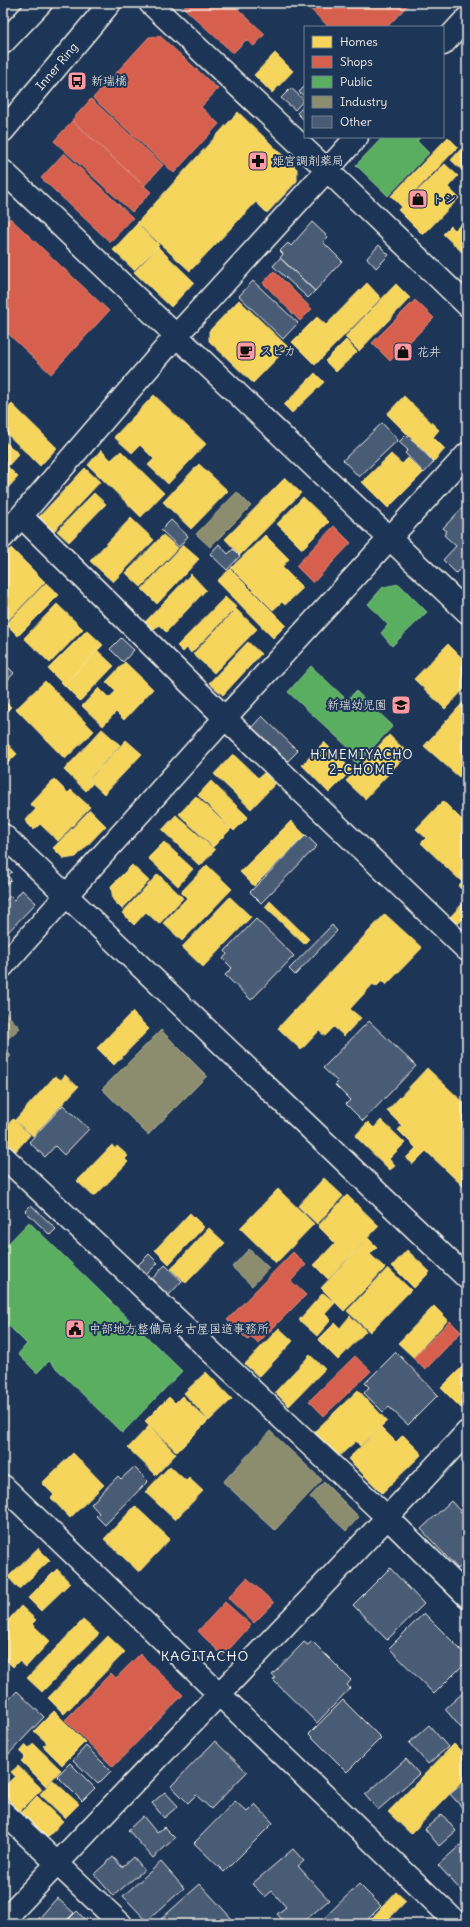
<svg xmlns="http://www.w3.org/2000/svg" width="470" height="1927" font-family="Delius,'Klee One',sans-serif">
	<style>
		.homes { fill: #f6d55c; stroke: #f5dd86 }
		.shops { fill: #d6604d; stroke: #df8c7c }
		.public { fill: #5aae61; stroke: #88c28a }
		.industry { fill: #8c8c6e; stroke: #abaa93 }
		.building { fill: #485b74; stroke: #f4f1e8 }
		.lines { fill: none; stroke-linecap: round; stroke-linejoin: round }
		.minor-casing { stroke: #f4f1e8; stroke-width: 25 }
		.primary-casing { stroke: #f4f1e8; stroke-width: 25 }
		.minor { stroke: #1d3557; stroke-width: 22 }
		.primary { stroke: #1d3557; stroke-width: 22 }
		.labels { text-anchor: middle; stroke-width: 4; stroke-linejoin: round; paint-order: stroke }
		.street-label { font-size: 12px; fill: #f4f1e8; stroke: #1d3557 }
		.poi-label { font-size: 12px; fill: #f4f1e8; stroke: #1d3557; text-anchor: start }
		.neighbourhood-label { font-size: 13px; letter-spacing: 1px; fill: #f4f1e8; stroke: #1d3557 }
		.quarter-label { font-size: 14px; letter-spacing: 1px; fill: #f4f1e8; stroke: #1d3557 }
	</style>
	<rect width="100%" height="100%" fill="#1d3557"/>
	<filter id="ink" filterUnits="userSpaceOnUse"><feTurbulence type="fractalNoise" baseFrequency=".025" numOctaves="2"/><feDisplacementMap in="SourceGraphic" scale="8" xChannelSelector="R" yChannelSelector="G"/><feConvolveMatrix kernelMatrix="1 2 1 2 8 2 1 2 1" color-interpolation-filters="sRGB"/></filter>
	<g filter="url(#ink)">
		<path class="homes" d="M275,53L293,71L272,93L254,75Z
			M238,112L297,169V181L267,213L256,202L190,271L137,223Z
			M448,137L458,147L401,206L391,196Z
			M467,142V150L463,146Z
			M461,149L467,155V175L451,160Z
			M445,164L458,176L448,187L459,198L423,235L398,210Z
			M467,218V242L455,230Z
			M137,224L159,245L134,270L113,250Z
			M451,226L467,242V257L443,234Z
			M158,247L194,282L171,307L134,272Z
			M367,283L381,298L315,365L292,342L317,317L326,325Z
			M396,284L410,298L359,351L345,337Z
			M239,300L288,347L253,383L209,341V331Z
			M346,340L357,352L336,372L325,361Z
			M315,373L324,382L292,413L284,405Z
			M154,395L206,444L168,484L148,465L154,459L140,445L132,453L114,437Z
			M404,396L439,430L433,437L445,449L434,461L387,414Z
			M3,397L7,402L3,406Z
			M12,404L57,448L40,466L3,430V413Z
			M3,440L19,454L8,466L3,461Z
			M101,450L111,460L121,451L164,493L141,517L88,465Z
			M391,454L402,464L408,458L423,473L388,508L362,482Z
			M3,462L18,477L5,491L3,489Z
			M199,464L228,491L191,529L163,502Z
			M85,468L100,482L53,532L38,518Z
			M285,478L301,493L240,555L225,539Z
			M94,493L106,504L69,542L57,531Z
			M303,497L329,522L302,549L277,524Z
			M131,518L154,540L113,582L90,561Z
			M163,535L178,548L141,587L126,573Z
			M265,535L289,559L282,567L303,588L285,605L282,602L273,610L231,568Z
			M183,545L199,559L157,604L142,589Z
			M11,548L45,582L8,620L3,615V557Z
			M230,569L286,625L273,638L217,581Z
			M191,574L206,590L166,632L159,625L153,630L145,622Z
			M46,583L59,595L18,636L6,624Z
			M225,597L236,607L191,653L187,648L183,652L177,646Z
			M57,604L83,629L50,663L24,638Z
			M236,609L257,629L214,673L193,654Z
			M87,630L103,645L64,685L48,669Z
			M248,642L261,654L223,695L209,683Z
			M448,644L467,663V686L445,709L414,679Z
			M97,650L114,666L80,701L64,685Z
			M125,662L153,689L124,720L116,712L103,726L82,706L99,688L109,698L116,691L106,682Z
			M45,681L94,731L65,759L16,709Z
			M467,698V769L459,777L424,746Z
			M3,700L11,707L3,715Z
			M102,729L120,745L88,780L92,784L86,791L64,770Z
			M389,735L408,753L365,799L346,781Z
			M3,739L17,754L3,768Z
			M126,740L142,754L104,794L89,780Z
			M324,742L352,770L329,793L302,765Z
			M233,754L258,778L264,773L275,784L251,809L214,774Z
			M54,779L68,793L71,790L90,807L58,841L40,824L34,830L25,821L36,809L30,804Z
			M211,781L248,817L234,831L198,795Z
			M196,796L231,829L213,847L179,814Z
			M443,801L467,825V894L458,886L462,882L421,843L426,838L416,829Z
			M90,810L106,826L76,857L64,859L53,848Z
			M176,815L215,850L200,866L162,830Z
			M291,821L305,835L254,886L240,872Z
			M164,842L193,869L178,886L148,858Z
			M132,865L149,881L122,909L113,900L111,886Z
			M207,865L232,889L182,941L163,923L187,898L181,892Z
			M158,874L183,898L159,924L146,912L134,925L122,913Z
			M230,897L251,917L203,967L182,947Z
			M467,899V918L465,917L458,924L450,917Z
			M270,901L309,939L304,944L265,907Z
			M385,914L422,948L386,985L382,981L376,987L373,984L350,1009L361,1018L344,1036L334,1027L325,1036L319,1031L301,1050L278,1028Z
			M132,1012L149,1029L114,1065L97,1048Z
			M427,1068L467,1106V1190L426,1151L413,1164L406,1158L416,1148L398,1130L402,1126L387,1111Z
			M65,1075L78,1087L33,1136L15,1120L55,1076L61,1080Z
			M13,1119L30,1135L15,1152L3,1141V1130Z
			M381,1120L405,1143L389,1159L395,1166L390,1170L355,1136L368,1122L374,1128Z
			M112,1145L115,1149L117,1146L128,1156L125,1159L128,1162L94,1197L77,1181Z
			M324,1178L343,1196L317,1224L298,1206Z
			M278,1189L314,1224L276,1263L240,1228Z
			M347,1195L379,1226L328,1279L314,1265L335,1243L318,1226Z
			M190,1213L204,1227L169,1264L155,1250Z
			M209,1228L225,1243L186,1283L171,1269Z
			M368,1238L377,1247L370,1254L385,1268L344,1311L321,1288Z
			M407,1250L430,1272L414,1288L392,1266Z
			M388,1268L411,1290L370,1332L347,1311Z
			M323,1293L335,1303L325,1314L331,1320L317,1336L299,1320Z
			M434,1306L448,1320L413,1357L398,1343Z
			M350,1316L366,1331L338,1360L318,1340L335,1323L340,1328Z
			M279,1328L293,1341L259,1377L245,1364Z
			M310,1355L325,1369L289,1406L275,1392Z
			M467,1362V1403L461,1408L441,1388Z
			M206,1372L232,1399L209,1421L184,1393Z
			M358,1390L387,1421L360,1446L356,1441L337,1458L313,1433Z
			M182,1396L208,1421L177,1452L145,1421L169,1397L175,1403Z
			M149,1426L176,1454L156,1475L128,1448Z
			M381,1427L396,1442L403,1435L422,1454L382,1493L348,1459Z
			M73,1453L104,1485L70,1518L51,1498L54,1495L42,1483Z
			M170,1466L186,1481L189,1478L203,1491L175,1520L145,1492Z
			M135,1506L170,1539L139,1572L104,1539Z
			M38,1548L50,1560L19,1589L8,1577Z
			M57,1569L70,1583L41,1611L28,1598Z
			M21,1606L36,1620L32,1624L50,1641L26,1667L19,1661L13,1667L3,1657V1626Z
			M83,1620L99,1634L42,1692L27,1678Z
			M108,1636L125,1652L64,1714L48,1698Z
			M54,1711L85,1742L62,1765L43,1746L47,1743L34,1731Z
			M34,1744L61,1770L46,1786L21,1761L25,1757L20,1752L26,1745L29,1748Z
			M454,1744L467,1757V1776L411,1834L388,1812Z
			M18,1766L42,1789L20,1811L3,1794L7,1789L4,1787L15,1776L11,1772Z
			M53,1780L79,1804L65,1818L40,1794Z
			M37,1796L63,1821L47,1838L21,1813Z
			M396,1892L406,1901L384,1924H377L371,1919Z
			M371,1919L377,1924H366Z"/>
		<path class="shops" d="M185,3H231L265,34L254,46L246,40L233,53L185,9Z
			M304,3H410L387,27H329Z
			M160,36L218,89L201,107L219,124L174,173L93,98L149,37Z
			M91,99L163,165L144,186L72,120Z
			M72,121L151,192L132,212L54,141Z
			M64,153L133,218L110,242L41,178Z
			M10,218L109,311L51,374L3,329V226Z
			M274,271L312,309L300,321L263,283Z
			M415,300L434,318L390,361L372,343Z
			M334,526L351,543L313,583L296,566Z
			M293,1252L306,1265L291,1281L306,1295L258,1343L251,1337L248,1340L227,1320Z
			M450,1321L461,1332L425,1370L413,1358Z
			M355,1356L371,1371L324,1416L309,1401Z
			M247,1578L274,1603L254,1623L228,1598Z
			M225,1602L251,1625L223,1656L198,1631Z
			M140,1654L183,1695L113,1767L65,1720L111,1673L116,1678Z"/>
		<path class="public" d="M383,137H421L417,141L429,153L388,196L356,165Z
			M399,584L427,612L392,646L381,633L388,625L368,604L383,587Z
			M311,666L347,700L356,691L393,726L357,764L347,755L351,750L288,692Z
			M29,1222L182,1371L122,1433L49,1361L37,1373L18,1354L27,1344L9,1326L3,1332V1249Z"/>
		<path class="industry" d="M237,492L251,506L210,547L196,534Z
			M3,1010L20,1028L3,1043Z
			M161,1030L207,1076L148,1135L102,1089Z
			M3,1047L11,1056L3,1063Z
			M249,1249L269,1268L252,1286L232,1267Z
			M270,1431L322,1480L275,1530L223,1482Z
			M324,1482L359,1517L346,1531L310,1497Z"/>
		<path class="building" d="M305,86V97L299,92Z
			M291,88L304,100L295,110L281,98Z
			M305,105V121L297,113Z
			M312,222L328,237L323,242L342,261L315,291L280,258L283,254L280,251L288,243L291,246Z
			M379,245L389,255L376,268L367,258Z
			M280,258L315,291L308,298L273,266Z
			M253,281L298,323L283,339L239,296Z
			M382,423L398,440L359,477L343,460Z
			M406,435L434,462L424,473L405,453L408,450L399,442Z
			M467,503V562L456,573L443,560L456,546L444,535L447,531L443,528Z
			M171,520L188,536L179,547L161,530Z
			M219,544L228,554L233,549L240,556L227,570L210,554Z
			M121,638L134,650L123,662L110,649Z
			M3,662L14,673L6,682L3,679Z
			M262,716L298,751L288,761L252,727Z
			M306,835L317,846L261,903L250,892Z
			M3,864L12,872L8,876L11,880L3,888L6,891L3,894Z
			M22,890L36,903L6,934L3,931V903L10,896L14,900Z
			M256,919L294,956L251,1000L225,975L232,968L223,959L227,954L225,951Z
			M332,925L337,931L295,975L289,969Z
			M369,1021L416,1066L363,1121L346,1104L350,1100L335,1085L338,1082L323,1068Z
			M63,1105L89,1129L64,1155L55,1146L45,1157L29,1142Z
			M31,1205L56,1229L50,1235L25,1211Z
			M149,1254L158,1263L145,1276L136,1267Z
			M165,1265L182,1281L168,1296L152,1279Z
			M396,1352L438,1395L408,1425L389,1407L383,1412L364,1393L369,1387L365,1383Z
			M134,1467L148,1481L105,1525L96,1516L99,1513L91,1504L118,1476L121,1479Z
			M451,1501L467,1519V1561L458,1569L421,1529Z
			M390,1568L424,1604L387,1640L353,1605Z
			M424,1613L467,1656V1661L434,1694L389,1648Z
			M312,1641L351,1680L347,1685L350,1688L317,1723L273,1680L276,1678L272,1675L304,1642L308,1645Z
			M467,1689V1724L461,1728L445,1709Z
			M17,1691L44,1717L3,1760V1706Z
			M343,1700L381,1738L347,1772L309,1734Z
			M429,1725L448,1747L428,1764L409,1743Z
			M215,1741L247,1772L211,1809L196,1795L188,1803L171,1786Z
			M86,1746L111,1771L98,1784L73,1760Z
			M406,1759L419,1774L378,1810L365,1795Z
			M70,1763L95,1788L82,1801L57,1776Z
			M467,1780V1813L450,1794Z
			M165,1792L178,1806L164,1818L152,1803Z
			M235,1801L247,1812L255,1804L273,1823L224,1872L194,1843Z
			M442,1814L456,1831L439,1846L425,1829Z
			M143,1816L157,1833L164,1827L175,1838L153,1858L128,1830Z
			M466,1840L467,1889L463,1893L438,1865Z
			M293,1849L304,1861L298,1866L329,1900L301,1924H286L277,1914L286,1907L272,1891L265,1897L252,1884Z
			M113,1857L122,1867L133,1857L144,1870L113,1896L94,1874Z
			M161,1862L184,1888L147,1921L123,1896Z
			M200,1884L234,1921L231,1924H165L161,1919Z
			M359,1884L381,1906L363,1924H318Z
			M57,1898L74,1913L63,1924H34Z
			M77,1911L89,1924H64Z"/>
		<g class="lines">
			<g class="minor-casing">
				<path id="minor" d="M150,3L327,170L467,305
					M443,44L467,18
					M3,171L467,612
					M22,517L225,718L467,950
					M3,537L176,336L357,137
					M3,835L467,1278
					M3,966L225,718L467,454
					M3,1156L388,1518L467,1596
					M3,1486L458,1924
					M3,1812L121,1924
					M3,1921C157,1757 315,1597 467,1432"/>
			</g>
			<g class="primary-casing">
				<g id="primary">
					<path d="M3,43L41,3"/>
					<path id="s1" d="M3,131L110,3"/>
				</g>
			</g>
			<use href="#minor" class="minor"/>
			<use href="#primary" class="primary"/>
		</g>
	</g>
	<defs>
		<g id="bus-square" transform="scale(1)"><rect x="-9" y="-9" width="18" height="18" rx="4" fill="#ff9aa2" stroke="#1d3557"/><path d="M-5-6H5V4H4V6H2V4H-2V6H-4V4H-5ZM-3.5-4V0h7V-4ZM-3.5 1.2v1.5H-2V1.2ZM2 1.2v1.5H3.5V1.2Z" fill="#111"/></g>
		<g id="pharmacy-square" transform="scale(1)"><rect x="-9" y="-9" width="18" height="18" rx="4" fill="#ff9aa2" stroke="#1d3557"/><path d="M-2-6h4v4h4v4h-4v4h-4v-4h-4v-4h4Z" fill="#111"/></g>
		<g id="shop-square" transform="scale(1)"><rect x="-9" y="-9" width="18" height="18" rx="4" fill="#ff9aa2" stroke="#1d3557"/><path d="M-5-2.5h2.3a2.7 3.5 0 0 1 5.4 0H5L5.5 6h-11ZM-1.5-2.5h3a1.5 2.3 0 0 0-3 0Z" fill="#111"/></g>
		<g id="cafe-square" transform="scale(1)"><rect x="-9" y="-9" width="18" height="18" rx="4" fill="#ff9aa2" stroke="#1d3557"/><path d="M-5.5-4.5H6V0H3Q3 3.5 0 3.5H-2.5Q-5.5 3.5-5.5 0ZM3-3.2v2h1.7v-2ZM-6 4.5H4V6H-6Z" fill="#111"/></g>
		<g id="school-square" transform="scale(1)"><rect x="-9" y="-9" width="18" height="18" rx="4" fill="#ff9aa2" stroke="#1d3557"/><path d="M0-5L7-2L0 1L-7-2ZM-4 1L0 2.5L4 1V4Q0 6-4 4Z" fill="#111"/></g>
		<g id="civic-square" transform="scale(1)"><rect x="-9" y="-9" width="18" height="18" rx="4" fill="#ff9aa2" stroke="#1d3557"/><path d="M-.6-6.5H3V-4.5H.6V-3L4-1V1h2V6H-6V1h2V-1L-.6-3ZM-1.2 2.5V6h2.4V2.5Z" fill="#111"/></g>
	</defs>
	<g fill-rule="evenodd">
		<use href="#bus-square" x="77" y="81"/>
		<use href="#pharmacy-square" x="258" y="161"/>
		<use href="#shop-square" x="418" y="199"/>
		<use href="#cafe-square" x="246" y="351"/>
		<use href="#shop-square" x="403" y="352"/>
		<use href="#school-square" x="401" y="705"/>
		<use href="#civic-square" x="75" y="1329"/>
	</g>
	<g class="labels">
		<g class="street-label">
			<text dy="4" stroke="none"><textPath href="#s1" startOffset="84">Inner Ring</textPath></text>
		</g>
		<g class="poi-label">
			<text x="91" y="85">新瑞橋</text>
			<text x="272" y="165">姫宮調剤薬局</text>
			<text x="432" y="203">トシ</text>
			<text x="260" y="355">スピカ</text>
			<text x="417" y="356">花井</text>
			<text x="387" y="709" text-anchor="end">新瑞幼児園</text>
			<text x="89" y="1333">中部地方整備局名古屋国道事務所</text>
		</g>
		<g class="neighbourhood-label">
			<text x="362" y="759">HIMEMIYACHO<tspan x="362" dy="15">2-CHOME</tspan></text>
		</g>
		<g class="quarter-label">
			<text x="205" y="1661">KAGITACHO</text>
		</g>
	</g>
	<rect width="470" height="1927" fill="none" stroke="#1d3557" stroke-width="16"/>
	<rect x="8" y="8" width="454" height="1911" fill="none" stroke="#f4f1e8" stroke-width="1.5" filter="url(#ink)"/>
	<rect x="304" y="26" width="140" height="112" fill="#1d3557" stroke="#738091"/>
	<rect x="312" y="36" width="20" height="12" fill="#f6d55c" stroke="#738091"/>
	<text x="340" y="46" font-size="12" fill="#f4f1e8">Homes</text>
	<rect x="312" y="56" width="20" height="12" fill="#d6604d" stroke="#738091"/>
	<text x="340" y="66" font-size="12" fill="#f4f1e8">Shops</text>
	<rect x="312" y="76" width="20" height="12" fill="#5aae61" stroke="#738091"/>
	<text x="340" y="86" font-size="12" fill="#f4f1e8">Public</text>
	<rect x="312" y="96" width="20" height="12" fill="#8c8c6e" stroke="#738091"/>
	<text x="340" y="106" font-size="12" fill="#f4f1e8">Industry</text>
	<rect x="312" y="116" width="20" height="12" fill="#485b74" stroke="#738091"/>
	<text x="340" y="126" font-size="12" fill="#f4f1e8">Other</text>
</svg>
